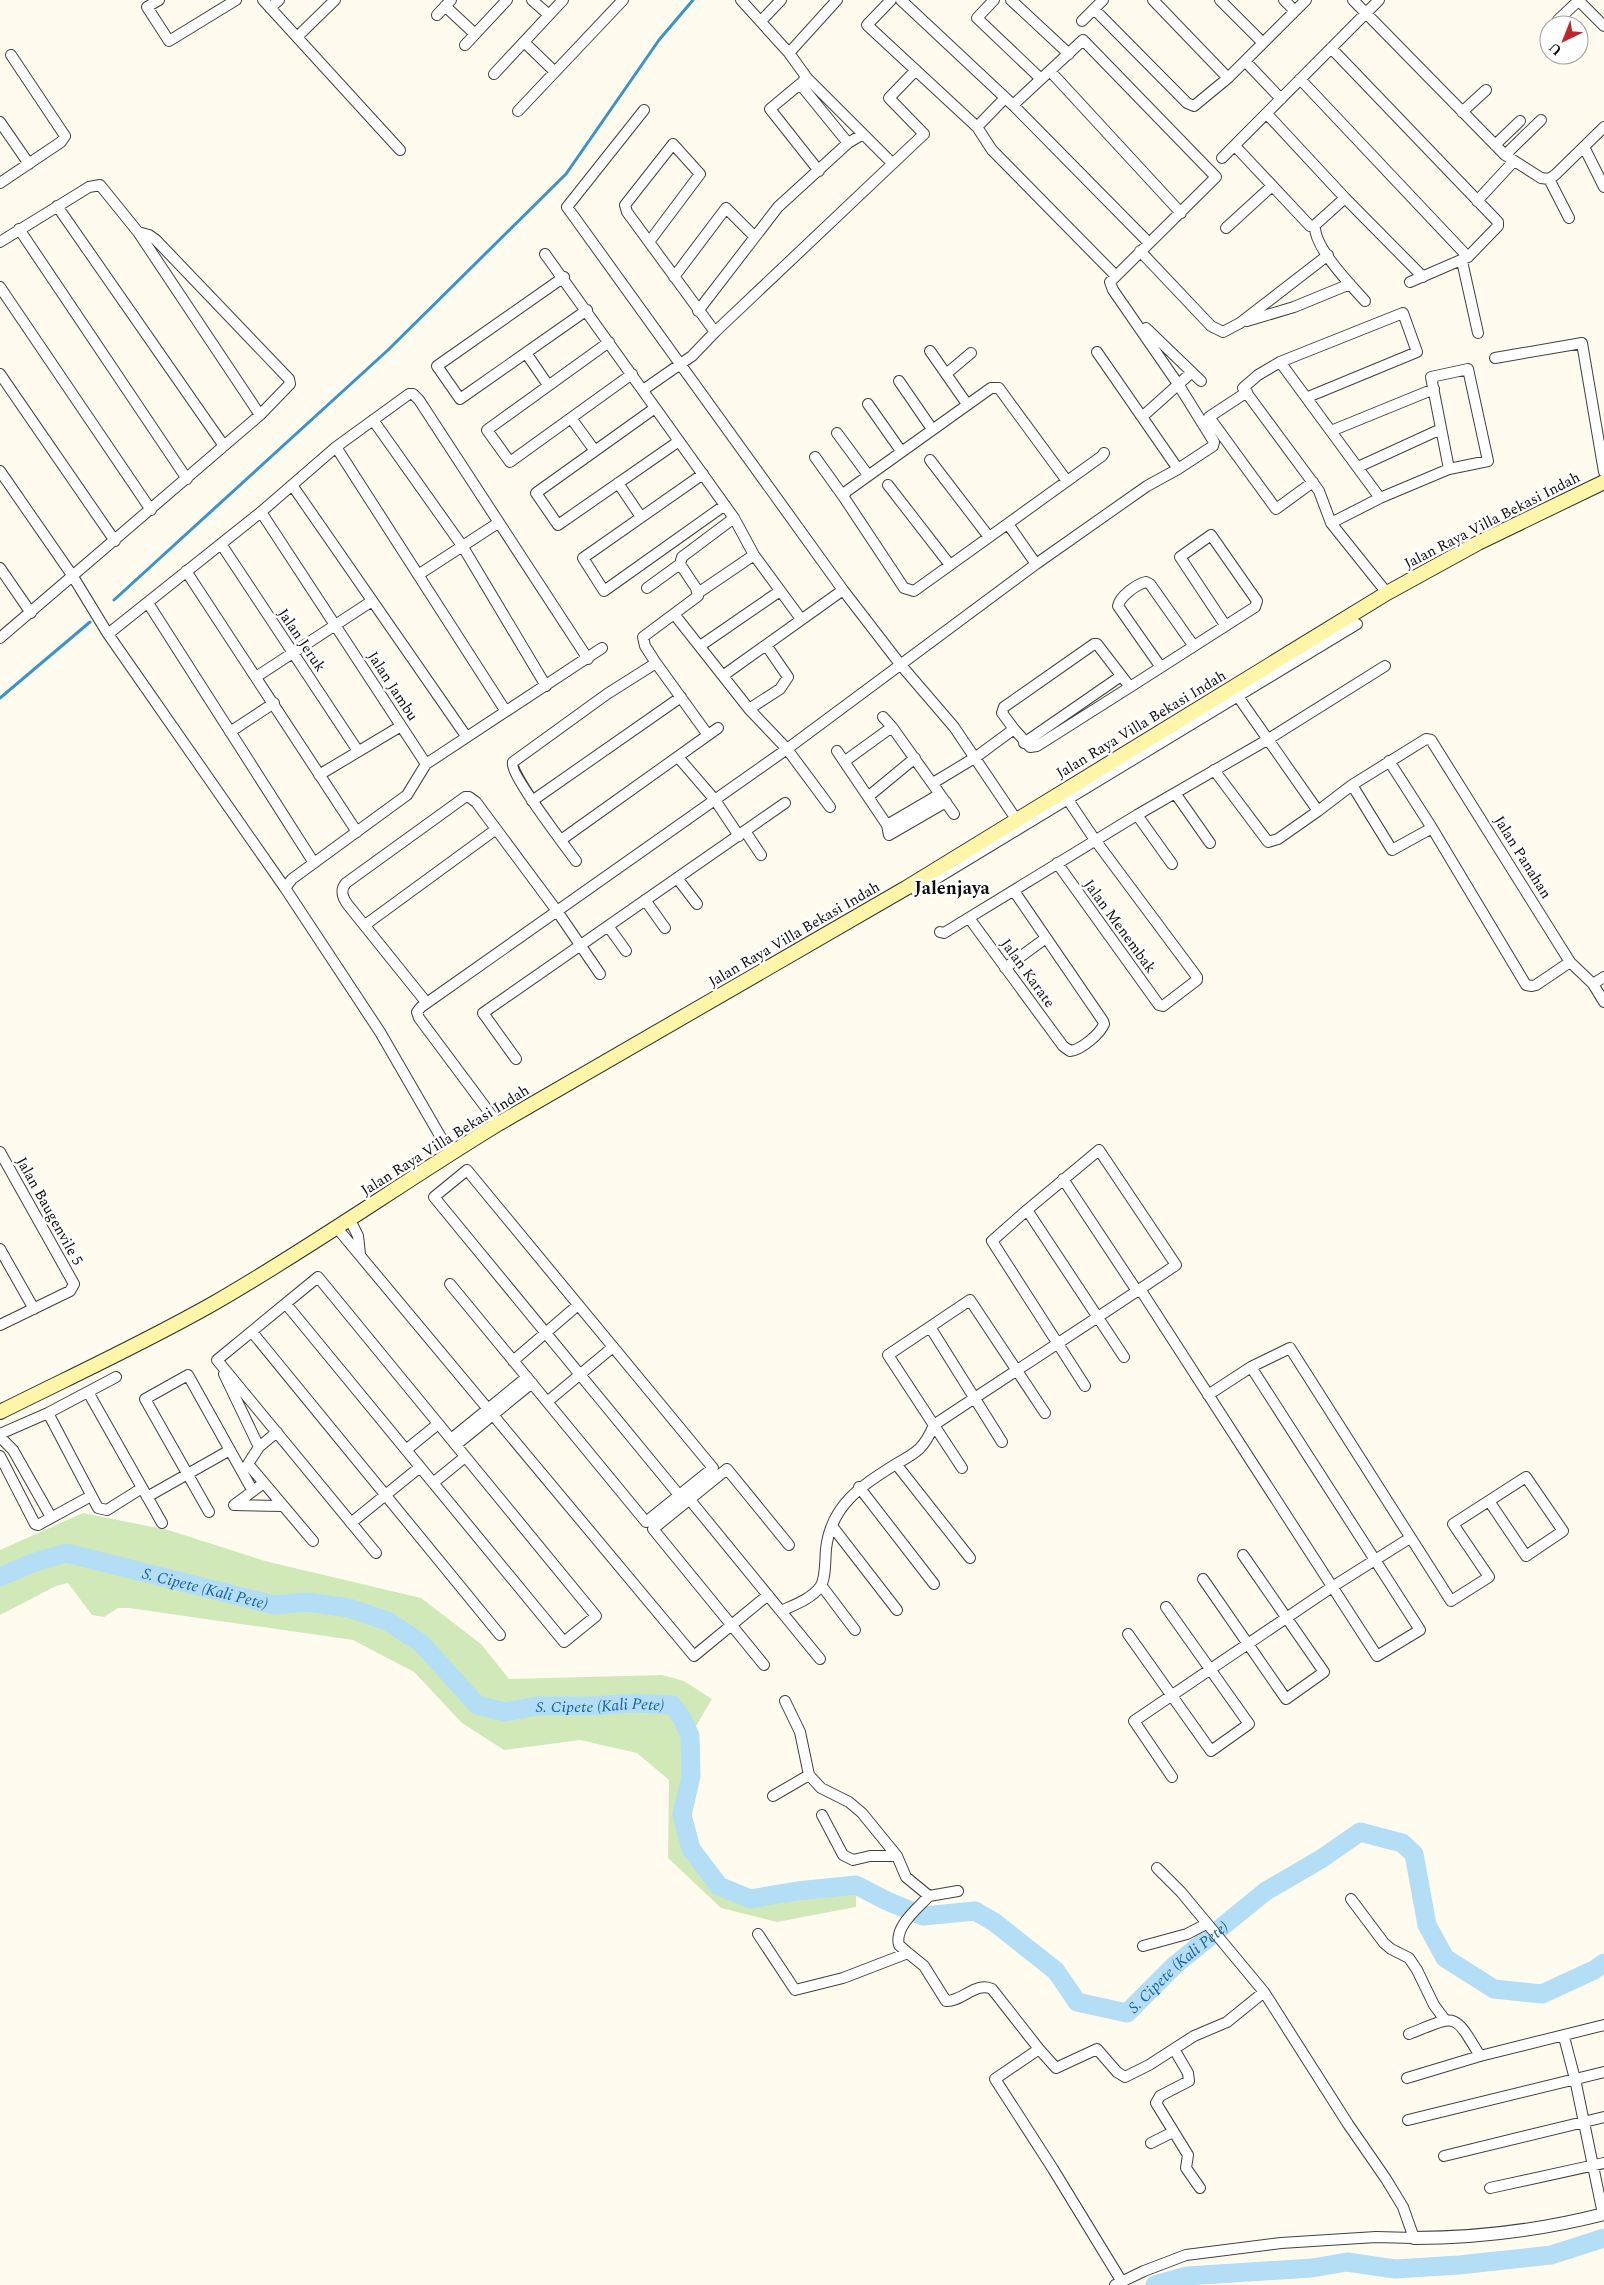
<svg xmlns="http://www.w3.org/2000/svg" width="1604" height="2285" font-family="Spectral,serif">
	<style>
		.green { fill: #d1e9b9 }
		.lines { fill: none; stroke-linecap: round; stroke-linejoin: round }
		.stream { stroke: #3b92cd; stroke-width: 3 }
		.river { stroke: #b4ddf6; stroke-width: 19 }
		.minor-casing { stroke: #414141; stroke-width: 12 }
		.tertiary-casing { stroke: #414141; stroke-width: 14 }
		.secondary-casing { stroke: #303030; stroke-width: 16 }
		.minor { stroke: #fff; stroke-width: 10 }
		.tertiary { stroke: #fff; stroke-width: 12 }
		.secondary { stroke: #fff6aa; stroke-width: 14 }
		.labels { text-anchor: middle; stroke-width: 5; stroke-linejoin: round; paint-order: stroke }
		.street-label { font-size: 15px; fill: #0e0e0e; stroke: #fff }
		.water-label { font-size: 16px; font-style: italic; fill: #1763a0; stroke: #fff }
		.quarter-label { font-size: 18px; font-weight: bold; fill: #0e0e0e; stroke: #fff }
	</style>
	<rect width="100%" height="100%" fill="#fffcef"/>
	<path class="green" d="M83,1513L168,1530L265,1561L421,1598L481,1644L509,1679L662,1675L684,1681L712,1699L690,1736L691,1776L682,1815L691,1850L719,1886L750,1899L856,1885V1907L777,1922L721,1908L668,1858L669,1780L637,1753L580,1740L504,1750L462,1723L414,1672L353,1640L129,1608H118L104,1617L92,1615L68,1583L56,1586L0,1615V1578L17,1570L0,1577V1550Z"/>
	<g class="lines">
		<path class="stream" d="M114,600L388,350L566,174L659,40L693,0
			M0,698L90,622"/>
		<g class="river">
			<path id="s1" d="M0,1577L32,1563L66,1553L274,1605L307,1602L349,1608L387,1621L421,1643L477,1705L505,1712L537,1706H594L634,1703L672,1705L682,1718L690,1736L691,1776L682,1815L691,1849L719,1886L750,1899L797,1891L856,1885L887,1901L923,1916L975,1911L994,1922L1056,1971L1077,2002L1127,2013L1175,1965L1266,1891L1321,1859L1360,1832L1402,1843L1414,1854L1427,1925L1445,1958L1494,1989L1542,1994L1594,1970L1604,1963"/>
			<path d="M1155,2285L1187,2276L1312,2268L1347,2262L1395,2269L1459,2265L1551,2255L1604,2238"/>
		</g>
		<g class="minor-casing">
			<path id="minor" d="M159,0L147,7L169,41L236,0
				M263,0L400,150
				M532,0L549,15
				M741,0L789,53L807,78
				M891,0L867,25L977,127L992,150L1115,275
				M994,0L977,18L1041,79
				M1011,0L1069,54
				M1153,0L1228,78
				M1220,0L1262,42
				M1284,0L1295,11
				M1353,0L1505,155L1541,178L1549,179L1555,175L1604,127
				M445,6L475,34
				M270,8L279,0
				M1094,9L1187,103L1194,106L1228,78L1306,0
				M437,15L451,0
				M1558,20L1576,3L1580,2L1604,26
				M761,21L781,0
				M1082,21L1103,0
				M297,37L335,0
				M524,42L555,72
				M465,45L507,0
				M1331,48L1498,222V226L1468,257L1410,282
				M789,53L837,0
				M1245,61L1281,99
				M1050,71L1181,213
				M494,74L563,0
				M1300,79L1468,257
				M803,81L807,78L863,134
				M1013,105L1149,243
				M644,110L567,207L843,590L900,664L954,727L1016,819
				M518,111L623,0
				M1462,112L1486,90
				M1267,114L1345,198L1423,277
				M0,122L29,164
				M977,127L1005,98
				M1495,145L1520,121
				M1235,146L1310,226L1315,225L1345,198
				M1584,147L1604,187
				M1505,155L1541,120
				M1222,158L1379,0
				M819,171L770,109L800,84L848,143
				M1549,179L1569,218
				M0,183L61,142L65,136L11,55
				M1477,201L1514,161
				M57,206L224,446
				M1315,225C1313,247 1351,285 1365,301
				M1226,228L1272,186
				M19,229L187,479
				M0,242L89,187L100,185L138,232L260,415
				M649,242L700,174L673,144L625,205L627,212L715,332
				M1140,251L1211,326L1223,332L1240,323L1328,255
				M545,254L734,518L754,555L801,619
				M1462,261L1478,333
				M564,277L437,366L460,399L587,310
				M674,277L726,208L755,237
				M0,287L151,510
				M698,311L778,207L848,143L863,134L892,163
				M1247,321L1294,307L1350,284
				M1146,328L1201,381
				M609,342L487,430L510,462L632,374
				M930,351L967,404
				M1097,352L1178,469
				M526,353L548,385
				M1495,358L1582,343L1604,472
				M1280,362L1380,498
				M0,374L115,541
				M946,374L971,353
				M899,381L932,429
				M643,390L692,356L715,332L924,134L889,98L916,70
				M1247,392L1209,417L1276,509L1313,482
				M1308,397L1417,352L1403,313L1280,362L1258,375L1243,388L1319,491L1331,523L1387,593
				M868,404L901,451
				M655,408L536,493L558,525L679,441
				M1142,417L1191,373
				M571,418L595,451
				M373,420L463,547L546,686
				M1331,431L1434,389
				M837,433L868,475
				M336,447L505,710
				M815,457L843,496
				M930,460L989,537
				M1358,467L1441,429
				M0,471L72,575L108,634L285,888L380,1032L450,1153
				M703,474L583,558L604,591L725,505
				M1067,481L1001,391L999,388H991L847,491L843,496L904,588L914,591C977,546 1040,501 1102,456L1104,453
				M618,483L641,517
				M292,485L466,736
				M888,485L950,565
				M261,512L426,764
				M1331,523L1380,498L1449,469L1488,461L1468,369L1431,377L1449,469
				M1008,524L1036,564
				M221,544L358,751
				M0,568L31,613
				M186,571L357,832
				M418,575L498,523
				M647,588L680,564
				M698,593L754,555
				M148,603L314,863
				M674,614L749,709L787,749L830,807
				M108,634L261,512L336,447L409,394H413L419,400L588,659
				M0,638L260,415L290,384L289,379L156,240L149,235L138,232
				M700,646L780,591
				M656,663L645,646L643,637L698,596L696,588L680,564L682,557L734,518
				M1160,666L1118,606C1120,596 1137,584 1146,582L1150,584L1193,645
				M724,675L843,590
				M256,677L372,601
				M1130,687L1255,607L1257,601L1211,535L1180,557L1225,625
				M1232,688L1318,811L1352,785L1426,739L1431,740L1570,962L1593,984L1604,1002
				M749,709L780,689L788,677L766,645
				M883,717L892,727L954,814
				M230,732L274,703
				M1024,743L1121,676
				M837,751L887,825L889,835L946,802
				M678,757L715,800L739,836
				M845,761L892,727
				M1389,761L1432,828L1526,985L1532,986L1536,985L1570,962
				M1214,770L1268,842L1278,839L1318,811
				M319,775L401,726
				M933,783L976,757L1014,729L1002,713L1004,707L1094,644H1097L1130,687L1037,746L1030,747L1014,729
				M1352,785L1392,850L1432,828
				M1175,793L1210,843
				M869,796L915,758
				M532,801L681,697
				M1137,815L1172,864
				M887,825L940,794
				M745,831L761,855
				M561,840L718,728
				M576,861C566,847 508,772 513,762L607,694L656,663L708,735
				M1057,863L1159,1005L1163,1006L1197,980V977L1095,840L1064,794
				M677,878L697,904
				M285,888L292,879L407,795L426,764L602,648
				M916,891L1357,624
				M645,900L665,928
				M969,918L1063,1046L1070,1051C1081,1050 1100,1034 1104,1024L1103,1021L1014,891
				M365,925L495,830
				M608,926L626,951
				M940,932L944,933L1137,815L1267,740L1385,666
				M1005,968L1046,938
				M1593,984L1604,977
				M426,1002L348,905C342,897 340,890 346,883L465,797H469L476,802L557,911L600,974
				M516,1059L483,1013L785,803
				M498,1124L419,1018L417,1012L421,1007L787,749L1036,564L1147,486L1178,469L1213,446L1214,442L1178,384L1113,290L1110,282L1216,177L1083,40L1013,105L901,0
				M0,1152L74,1284L70,1291L0,1325
				M1063,1179L1137,1291
				M1027,1210L992,1241L1085,1386
				M350,1220L358,1236L360,1254
				M337,1228L694,1656L768,1595
				M0,1249L34,1309
				M450,1284L646,1522L713,1468L467,1170L434,1197L679,1495
				M1140,1289L1377,1656L1420,1630L1251,1367
				M286,1304L564,1642L596,1616L318,1277L217,1360L376,1553
				M930,1327L1002,1442
				M252,1332L500,1635
				M513,1361L578,1305
				M224,1374L259,1447
				M88,1392L162,1523
				M1208,1395L1251,1367L1290,1348L1451,1601L1489,1577L1453,1524L1526,1477L1563,1531L1526,1556L1489,1501
				M547,1402L613,1347
				M48,1413L98,1508L107,1510L142,1488
				M277,1432L259,1447L248,1464L313,1541
				M0,1434L48,1413L116,1377
				M0,1437L13,1450L51,1517
				M451,1439L527,1377
				M456,1445L532,1383
				M406,1450L438,1424
				M0,1456L35,1524L38,1525L91,1496
				M896,1464C918,1452 924,1448 934,1425C1015,1371 1096,1319 1176,1265L1099,1150L1027,1210L1124,1357
				M962,1468L888,1355L970,1300L1045,1413
				M433,1483L465,1457
				M859,1487L934,1584
				M147,1497L230,1450
				M690,1500L820,1659
				M234,1505L283,1506
				M234,1505L261,1485
				M209,1512L145,1399L188,1375L250,1486
				M351,1523L420,1467
				M832,1526L897,1610
				M1203,1579L1286,1699L1324,1672L1243,1555
				M821,1585L855,1630
				M781,1611C794,1605 811,1599 820,1587C826,1579 825,1559 826,1549C831,1505 861,1486 896,1464L970,1558
				M1128,1634L1211,1751L1249,1724L1166,1607
				M764,1665L653,1529L727,1469L789,1545
				M785,1701L800,1732L809,1775L821,1788L849,1802L862,1813L897,1856L906,1877L929,1896L958,1891
				M1172,1777L1134,1721L1332,1587L1410,1538
				M773,1796L809,1775
				M822,1815L843,1855L853,1860L870,1856H897
				M1351,1899L1384,1943L1391,1949L1409,1958L1417,1970L1434,2005L1445,2020
				M758,1934L795,1990L843,1978L908,1953L924,1966L946,2001C961,2002 977,1981 992,1989L1039,2049L1056,2068L1097,2049L1117,2072L1125,2077L1149,2065L1194,2036L1227,2022L1264,1992
				M1143,1946L1187,1934L1206,1924
				M908,1953L899,1945C894,1927 917,1909 929,1896
				M1409,2034C1457,2015 1453,2011 1480,2056
				M1564,2037L1575,2079L1603,2214
				M1039,2049L995,2079L1053,2169L1122,2282
				M1174,2049L1188,2073L1189,2081L1160,2096L1156,2103L1188,2155L1186,2168L1200,2188
				M1407,2078L1480,2056L1604,2025
				M1408,2120L1604,2072
				M1151,2143L1173,2132
				M1444,2156L1604,2117
				M1490,2188L1604,2163
				M1115,2285L1144,2271L1186,2255L1281,2243L1376,2237L1414,2238L1403,2207L1386,2179L1348,2124L1264,1992L1181,1892L1157,1868"/>
		</g>
		<g class="tertiary-casing">
			<path id="tertiary" d="M1414,2238C1479,2238 1541,2230 1604,2214"/>
		</g>
		<g class="secondary-casing">
			<path id="secondary" d="M0,1412C72,1376 146,1342 216,1302C313,1246 403,1182 498,1124L906,888L1387,593L1478,543L1604,482"/>
		</g>
		<use href="#minor" class="minor"/>
		<use href="#tertiary" class="tertiary"/>
		<use href="#secondary" class="secondary"/>
	</g>
	<g class="labels">
		<g class="street-label">
			<text transform="translate(1492 520) rotate(-27)" y="5">Jalan Raya Villa Bekasi Indah</text>
			<text transform="translate(302 640) rotate(56)" y="5">Jalan Jeruk</text>
			<text transform="translate(393 686) rotate(57)" y="5">Jalan Jambu</text>
			<text transform="translate(1141 724) rotate(-31)" y="5">Jalan Raya Villa Bekasi Indah</text>
			<text transform="translate(1523 857) rotate(58)" y="5">Jalan Panahan</text>
			<text transform="translate(1120 926) rotate(54)" y="5">Jalan Menembak</text>
			<text transform="translate(794 934) rotate(-30)" y="5">Jalan Raya Villa Bekasi Indah</text>
			<text transform="translate(1028 973) rotate(54)" y="5">Jalan Karate</text>
			<text transform="translate(445 1140) rotate(-32)" y="5">Jalan Raya Villa Bekasi Indah</text>
			<text transform="translate(50 1211) rotate(61)" y="5">Jalan Baugenvile 5</text>
		</g>
		<g class="water-label">
			<text dy="6" stroke="none"><textPath href="#s1" startOffset="214">S. Cipete (Kali Pete)</textPath></text>
			<text dy="6" stroke="none"><textPath href="#s1" startOffset="649">S. Cipete (Kali Pete)</textPath></text>
			<text dy="6" stroke="none"><textPath href="#s1" startOffset="1444">S. Cipete (Kali Pete)</textPath></text>
		</g>
		<g class="quarter-label">
			<text x="952" y="894">Jalenjaya</text>
		</g>
	</g>
	<g transform="translate(1564 40) rotate(223)"><circle r="24" fill="#ffffff" stroke="#9f9f9f"/>
	<path d="M0-4L9 19L0 12L-9 19Z" fill="#be262c"/>
	<text y="-8" font-size="14" font-weight="bold" text-anchor="middle" fill="#0e0e0e">U</text>
	</g>
</svg>
